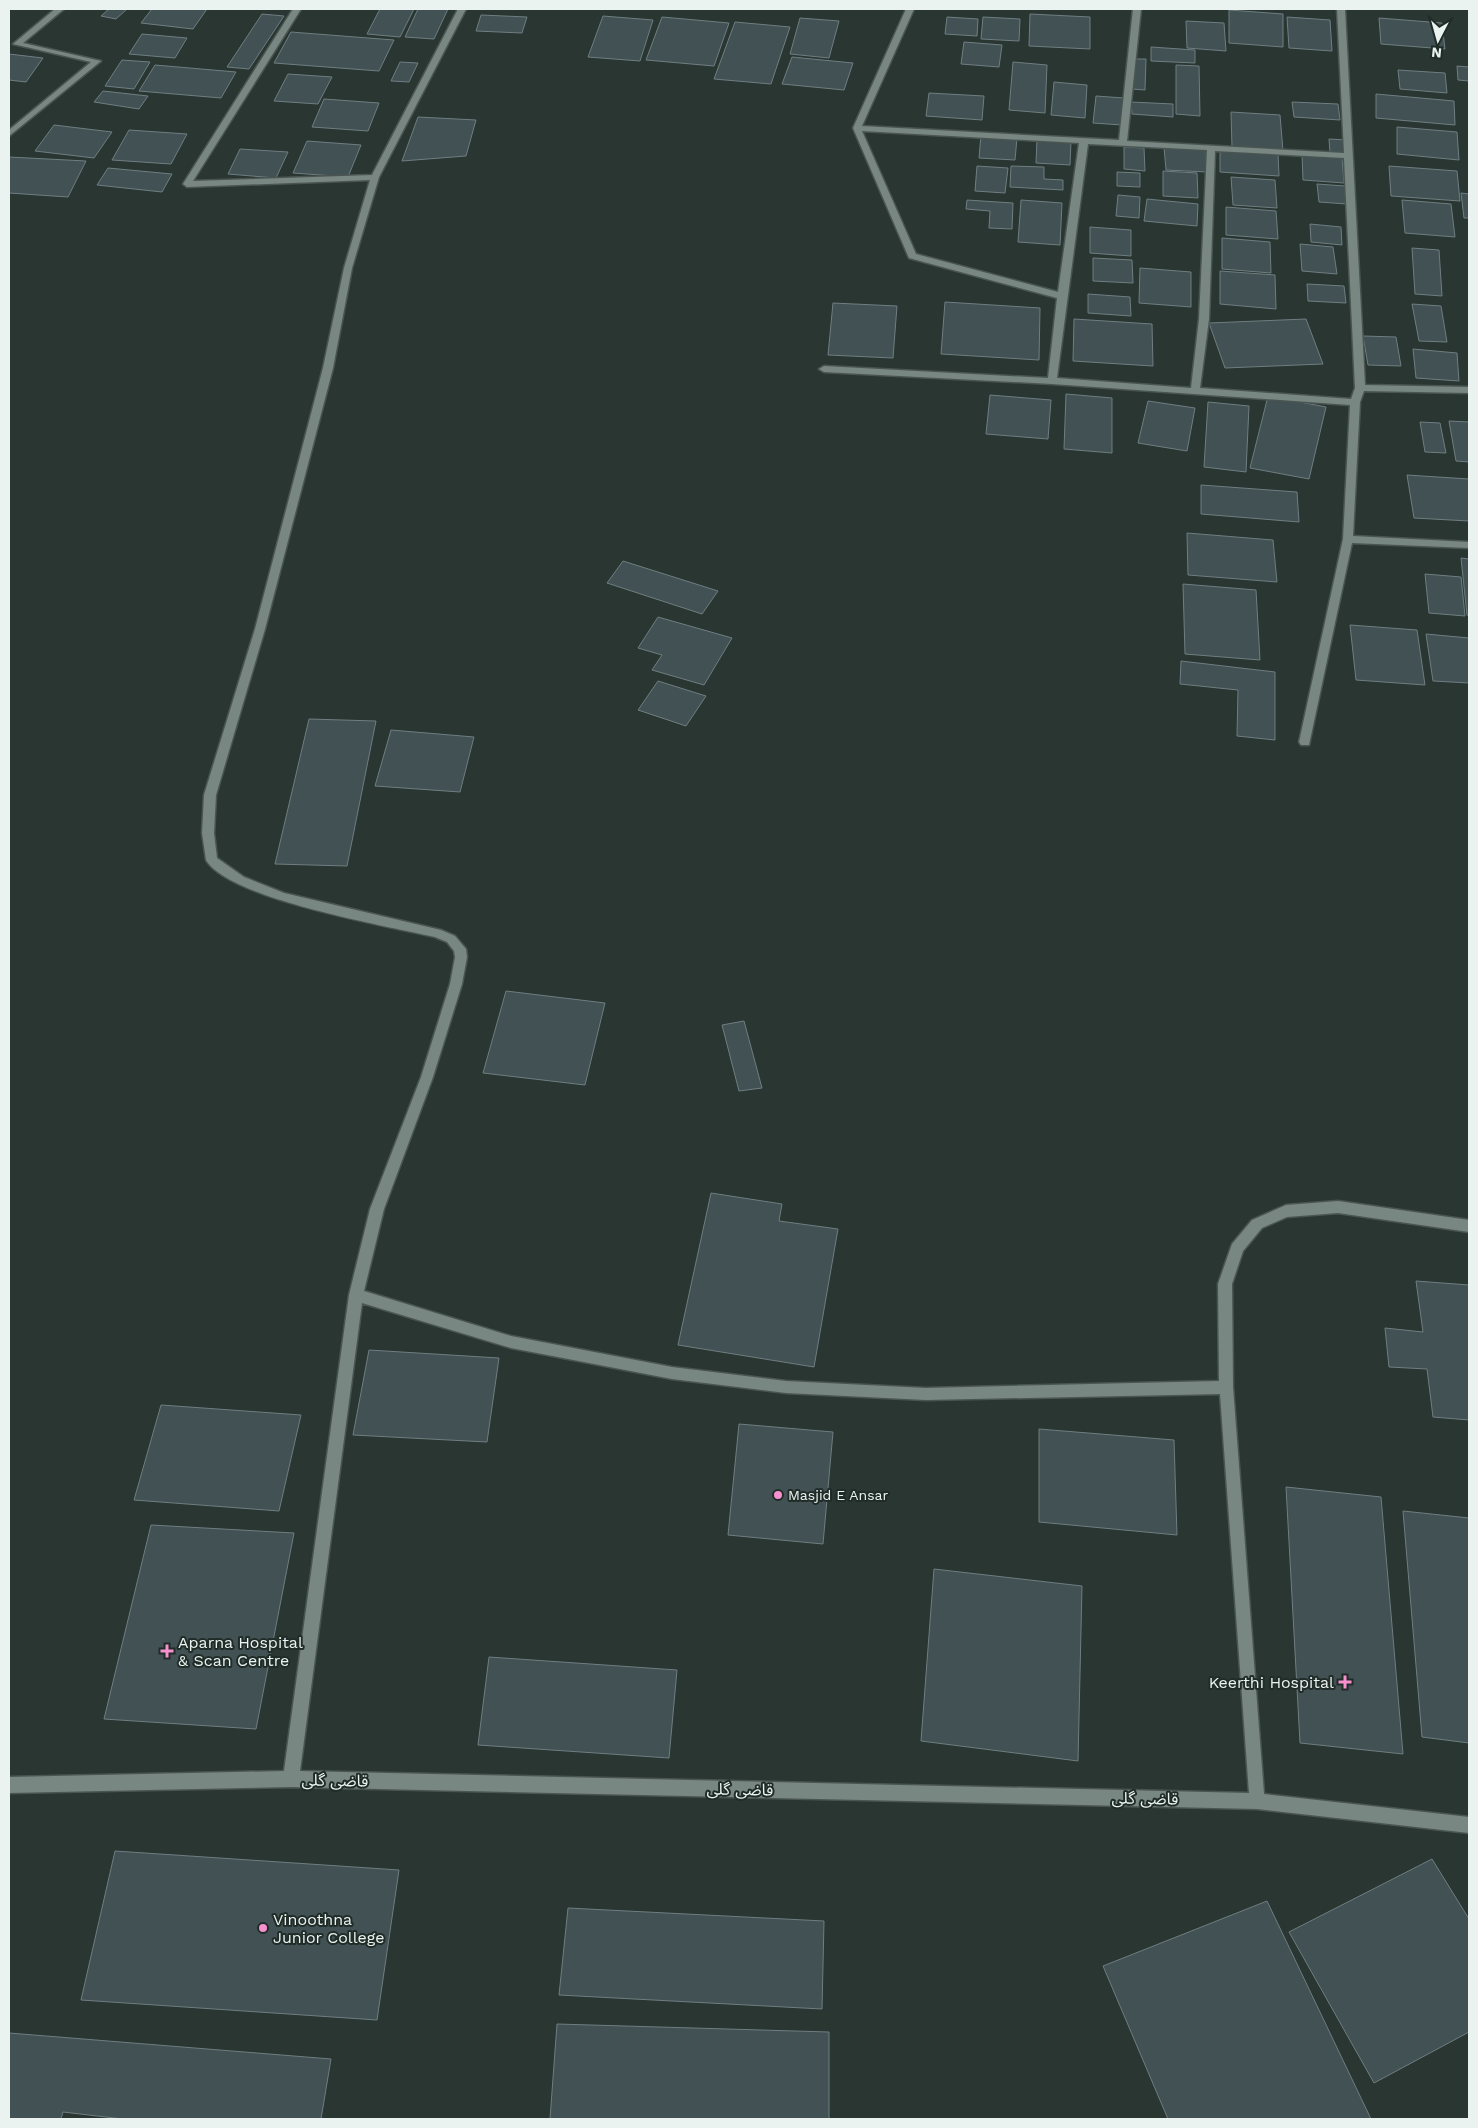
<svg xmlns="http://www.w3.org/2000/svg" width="1478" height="2128" font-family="'Work Sans','Noto Sans Arabic',sans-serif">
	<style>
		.building { fill: #425153; stroke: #6f7e80 }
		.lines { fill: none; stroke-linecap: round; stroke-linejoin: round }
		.minor-casing { stroke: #4a5552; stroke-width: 3 }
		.minor { fill: #788782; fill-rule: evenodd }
		.poi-dot { fill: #f690cf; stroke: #202c28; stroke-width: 2 }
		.labels { text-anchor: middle; stroke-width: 4; stroke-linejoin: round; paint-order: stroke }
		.poi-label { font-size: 14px; fill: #ebf3f1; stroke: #202c28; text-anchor: start }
		.near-poi-label { font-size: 16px; fill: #ebf3f1; stroke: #202c28; text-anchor: start }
		.near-street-label { font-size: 16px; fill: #ebf3f1; stroke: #202c28 }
	</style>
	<rect width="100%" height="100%" fill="#293632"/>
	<path class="building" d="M109,9H127L116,19L101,16Z
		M152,9H207L193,29L141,23Z
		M380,9H414L400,37L367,34Z
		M418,9H448L434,39L405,37Z
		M1229,10L1283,14V47L1229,43Z
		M262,14L284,16L249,69L227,67Z
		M1030,14L1090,17V49L1029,46Z
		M481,15L527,17L522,33L476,31Z
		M603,16L653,20L640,61L588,57Z
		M662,17L729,23L714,66L646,60Z
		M947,17L978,19L977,36L945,34Z
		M983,17L1020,19L1019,41L981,39Z
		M1287,17L1330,20L1332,51L1289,48Z
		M800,18L839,21L829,58L790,54Z
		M1379,18L1442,23L1445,49L1381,44Z
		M1186,21L1224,23L1226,51L1187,48Z
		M735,22L790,27L771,84L714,79Z
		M291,32L394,40L379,71L274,63Z
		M142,34L187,38L175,58L129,54Z
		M964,42L1002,45L999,67L961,64Z
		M1151,47L1195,50V63L1151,61Z
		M9,54L43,58L26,82L9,80Z
		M792,57L853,63L844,90L782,84Z
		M1133,59H1146L1145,90L1132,89Z
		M122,60L150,62L134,89L105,86Z
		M400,62L418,63L409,82L391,81Z
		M1013,62L1047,65L1045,113L1009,110Z
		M155,65L236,72L221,98L139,91Z
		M1176,65L1199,66L1200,116L1176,114Z
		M1457,66L1469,67V81L1458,80Z
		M1398,70L1445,73L1447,93L1400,89Z
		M288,74L332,77L318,104L274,101Z
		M1054,82L1087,85L1085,118L1051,115Z
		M103,91L148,96L139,109L94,102Z
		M929,93L984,96L982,120L926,116Z
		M1376,94L1454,101L1455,125L1376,118Z
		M1096,96L1124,98L1122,125L1093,123Z
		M324,99L379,103L368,131L312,127Z
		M1131,102L1173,104V117L1132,114Z
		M1292,102L1338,104L1340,120L1294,117Z
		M1231,112L1280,115L1283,151L1232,148Z
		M418,117L476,120L466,156L402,161Z
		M54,125L112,132L94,158L35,151Z
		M1397,127L1457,132L1459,160L1397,154Z
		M129,130L187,134L171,164L112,160Z
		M981,135L1017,138L1015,160L979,158Z
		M1037,139L1071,141L1070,165L1036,163Z
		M1329,139L1347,140L1348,154L1330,153Z
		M307,141L361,145L348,177L293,173Z
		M1124,147L1144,148L1145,171L1124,169Z
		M1164,147L1206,149L1207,172L1166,170Z
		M240,149L288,152L276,178L228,174Z
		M1220,150L1278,154L1279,176L1220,172Z
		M1302,155L1342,158L1344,183L1303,180Z
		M9,157L86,161L68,197L9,193Z
		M977,166L1008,168L1005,193L975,191Z
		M1011,166L1044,167V179L1063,180V190L1010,187Z
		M1389,166L1457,171L1460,201L1391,196Z
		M108,168L172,174L162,192L97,185Z
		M1163,171L1197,173L1198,198L1163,196Z
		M1117,172L1140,173V187L1117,186Z
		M1231,177L1275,180L1277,208L1233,205Z
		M1317,184L1345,186L1347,204L1319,202Z
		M1461,193L1469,194V218H1464Z
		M1118,195L1140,197L1139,218L1116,216Z
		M1147,199L1198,204L1197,226L1144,221Z
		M967,200L1013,203L1012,229L989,228L990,211L966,209Z
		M1021,200L1062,203L1060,245L1018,242Z
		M1402,200L1451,204L1455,237L1405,233Z
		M1226,207L1276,211L1278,239L1226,235Z
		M1310,224L1341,227L1342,245L1311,242Z
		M1090,227L1131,230V256L1090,253Z
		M1222,238L1270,242L1271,273L1222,269Z
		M1300,244L1333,247L1337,274L1302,271Z
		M1412,248L1439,250L1442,296L1415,294Z
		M1093,258L1132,260L1133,283L1093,281Z
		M1140,268L1191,272V307L1139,303Z
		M1220,271L1275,275L1276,309L1220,304Z
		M1307,284L1344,286L1346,303L1308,301Z
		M1088,294L1130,297L1131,316L1088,313Z
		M945,302L1040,308L1039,360L941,354Z
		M833,303L897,306L893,358L828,355Z
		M1412,304L1441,306L1447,342L1419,341Z
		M1074,319L1152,324L1153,366L1073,361Z
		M1306,319L1323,364L1225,368L1209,323Z
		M1363,336L1396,337L1401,366L1368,365Z
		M1413,349L1457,353L1459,381L1416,378Z
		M1066,394L1112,398V453L1064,449Z
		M990,395L1051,400L1048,439L986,434Z
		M1268,396L1326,407L1309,479L1250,468Z
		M1148,401L1195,408L1187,451L1138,443Z
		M1208,402L1249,406L1246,472L1204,467Z
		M1449,421L1469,422V462L1456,461Z
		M1420,422L1440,423L1446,453L1425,452Z
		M1407,475L1469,479V521L1414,518Z
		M1201,485L1297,492L1299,522L1201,514Z
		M1187,533L1273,540L1277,582L1188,575Z
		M1461,558L1469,559V616L1467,615Z
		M623,561L718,591L702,614L607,583Z
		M1425,574L1461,577L1465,616L1429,613Z
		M1183,584L1256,590L1260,660L1185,654Z
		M658,617L732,638L704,685L652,670L662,655L638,648Z
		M1350,625L1417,630L1425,685L1356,680Z
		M1426,634L1469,638V683L1433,681Z
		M1181,661L1275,672V740L1237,736L1238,690L1180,684Z
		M658,681L706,696L686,726L638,710Z
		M309,719L376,721L347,866L275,864Z
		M391,730L474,737L460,792L375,786Z
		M506,991L605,1003L585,1085L483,1073Z
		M744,1021L762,1088L739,1091L722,1025Z
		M711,1193L782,1204L779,1221L838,1229L814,1367L678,1345Z
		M1416,1281L1469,1285V1420L1433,1417L1427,1369L1389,1367L1385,1328L1423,1332Z
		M369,1350L499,1358L487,1442L353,1435Z
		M161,1405L301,1415L279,1511L134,1500Z
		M739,1424L833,1432L823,1544L728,1535Z
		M1039,1429L1174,1440L1177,1535L1039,1522Z
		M1286,1487L1381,1497L1403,1754L1300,1743Z
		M1403,1511L1469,1518V1743L1422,1737Z
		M151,1525L294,1533L256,1729L104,1719Z
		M934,1569L1082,1586L1078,1761L921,1741Z
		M489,1657L677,1670L669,1758L478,1745Z
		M115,1851L399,1870L377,2020L81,2000Z
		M1432,1859L1469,1919V2032L1374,2083L1289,1932Z
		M1267,1901L1371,2119H1168L1103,1966Z
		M568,1908L824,1921L822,2009L559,1995Z
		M557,2024L829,2032V2119H550Z
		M9,2033L331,2059L321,2119H123L63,2112L61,2119H9Z"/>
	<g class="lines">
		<g class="minor-casing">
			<path id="minor" d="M55,9H64L23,43L101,61L9,136V130L91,62L13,44Z
				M293,9H301L193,181L372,175L458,9H466L379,177L352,268L333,368L265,629L216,795L214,833L217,858L244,877L284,893L441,930L455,936L466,949L467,957L462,984L433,1077L384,1209L364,1291L511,1336L672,1367L786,1381L926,1388L1219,1381L1218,1284L1232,1244L1252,1220L1286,1205L1338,1201L1469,1220V1232L1338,1213L1287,1217L1262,1228L1243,1251L1232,1284L1233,1387L1264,1794L1469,1817V1833L1257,1809L291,1787L9,1793V1777L284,1771L349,1295L370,1209L421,1077L450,984L455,957L454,951L447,942L435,937C388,926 229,899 206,860L202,833L204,795L255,629L323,368L344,268L370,180L187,187L183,184ZM362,1303L511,1348L672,1379L786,1393L926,1400L1220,1394L1249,1793L300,1771Z
				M906,9H914L862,126L1119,140L1133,9H1141L1127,141L1344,153L1337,9H1345L1365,385L1469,387V393L1364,391L1360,402L1353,536L1469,542V548L1352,543L1309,745H1301L1299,742L1343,539L1350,405L1052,384L824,372L819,369L824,366L1048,378L1057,298L909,258L853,128ZM862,131L1079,143L1058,292L916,254ZM1088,144L1207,150L1199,319L1191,388L1057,378ZM1215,151L1344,158L1355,388L1351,399L1200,388L1209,319Z"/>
		</g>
		<use href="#minor" class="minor"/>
	</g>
	<g class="poi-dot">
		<circle cx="778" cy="1495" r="5"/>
		<path d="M164.5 1643.5h5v5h5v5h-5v5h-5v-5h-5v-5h5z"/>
		<path d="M1342.5 1674.5h5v5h5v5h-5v5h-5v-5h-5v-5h5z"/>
		<circle cx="263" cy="1928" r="5"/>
	</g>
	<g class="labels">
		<g class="poi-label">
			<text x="788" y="1500">Masjid E Ansar</text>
		</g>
		<g class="near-poi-label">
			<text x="178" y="1648">Aparna Hospital<tspan x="178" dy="18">&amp; Scan Centre</tspan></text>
			<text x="1334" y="1688" text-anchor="end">Keerthi Hospital</text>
			<text x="273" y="1925">Vinoothna<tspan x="273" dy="18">Junior College</tspan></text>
		</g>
		<g class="near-street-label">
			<text transform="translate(335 1780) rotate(1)" y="6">قاضی گلی</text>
			<text transform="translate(740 1789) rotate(1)" y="6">قاضی گلی</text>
			<text transform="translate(1145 1798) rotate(1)" y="6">قاضی گلی</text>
		</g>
	</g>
	<rect width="1478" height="2128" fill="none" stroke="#ebf3f1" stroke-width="20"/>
	<g transform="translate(1438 40) rotate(186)" stroke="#202c28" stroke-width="4" paint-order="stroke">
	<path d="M0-4L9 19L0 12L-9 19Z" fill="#ebf3f1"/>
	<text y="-8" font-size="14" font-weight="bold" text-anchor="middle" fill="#ebf3f1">N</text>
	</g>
</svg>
